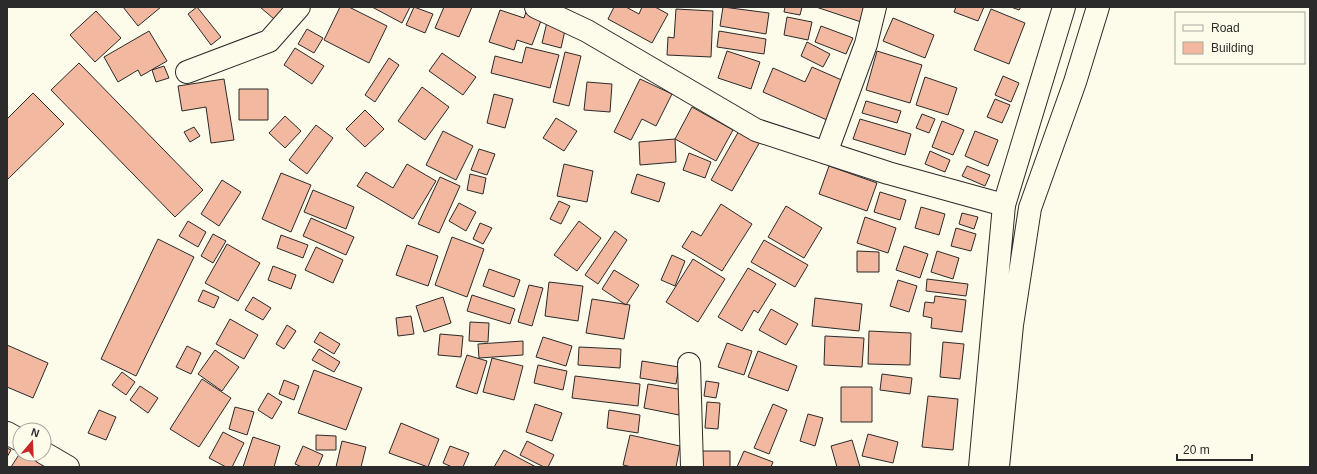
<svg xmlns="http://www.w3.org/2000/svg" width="1317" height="474" font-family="Arial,sans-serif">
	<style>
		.building { fill: #f2b8a0; stroke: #2b2b2b }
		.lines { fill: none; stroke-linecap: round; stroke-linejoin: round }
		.street-casing { stroke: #2b2b2b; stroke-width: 24 }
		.highway-casing { stroke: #2b2b2b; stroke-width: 24 }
		.street { stroke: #fdfbea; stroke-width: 22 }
		.highway { stroke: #fdfbea; stroke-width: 22 }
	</style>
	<rect width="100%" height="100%" fill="#fdfbea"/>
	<path class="building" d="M123,7H161L138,26Z
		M197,7L221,37L211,45L188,14Z
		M260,7H284L274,19Z
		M340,7H349L387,26L369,63L324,40Z
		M372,7H410L402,23Z
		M414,7L433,14L425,33L406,25Z
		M444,7H472L459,37L435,28Z
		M614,7H626L639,14L642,7H655L668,14L652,43L608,19Z
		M723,7L769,13L766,34L720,26Z
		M785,7H802L800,15L784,12Z
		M816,7H866L861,22Z
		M956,7H984L978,21L954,12Z
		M1011,7H1021L1019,10Z
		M676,9L713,11L711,57L667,55L668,37L674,38Z
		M991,9L1025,23L1009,64L974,50Z
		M500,10L524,18L526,12L542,18L532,45L517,40L514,50L489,42Z
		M96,11L121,38L95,62L70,35Z
		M787,17L812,22L808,40L784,35Z
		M893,18L934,35L925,58L883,41Z
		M547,22L566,26L561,48L542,43Z
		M821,26L853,38L846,54L815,42Z
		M307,29L323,38L314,53L298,44Z
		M149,31L167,61L141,76L138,70L118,82L104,57Z
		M719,31L766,39L764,54L717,47Z
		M807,42L830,54L823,67L801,56Z
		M526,47L559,55L550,88L491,73L495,56L522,63Z
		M295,48L324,66L312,84L284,65Z
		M727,51L760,62L751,89L718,78Z
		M877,51L922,65L910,103L866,90Z
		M565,52L581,56L569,106L553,102Z
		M442,53L476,77L463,95L429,71Z
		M389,58L399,65L375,102L365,95Z
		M79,63L203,190L175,217L51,90Z
		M164,66L169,78L156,82L152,70Z
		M812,67L844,81L827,120L763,92L773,68L805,82Z
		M1003,76L1019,83L1011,102L995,95Z
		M925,77L957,88L948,115L916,105Z
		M224,79L234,140L211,143L206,107L182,111L178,86Z
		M640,79L672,94L656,126L642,119L631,140L614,132Z
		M587,82L612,84L610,112L584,110Z
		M422,87L449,107L425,140L398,121Z
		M239,89H268V120H239Z
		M33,93L64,124L7,180V119Z
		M494,94L513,99L505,128L487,123Z
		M995,99L1010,105L1002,123L987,117Z
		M866,101L901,111L897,123L862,113Z
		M692,107L733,130L716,161L675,139Z
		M365,110L384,129L365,147L346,129Z
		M922,114L935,119L929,133L916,128Z
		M285,116L301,131L285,148L269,133Z
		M556,118L577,131L564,151L543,138Z
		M860,119L911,134L905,155L853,139Z
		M942,121L964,130L953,155L932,147Z
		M316,125L333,138L307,174L289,160Z
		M194,127L200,136L190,142L184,132Z
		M740,129L761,140L732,191L711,180Z
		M443,131L473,146L456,180L426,165Z
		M975,131L998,140L988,166L965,156Z
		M675,139L676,162L640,165L639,142Z
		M479,149L495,154L487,175L471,170Z
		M930,151L950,160L945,172L925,164Z
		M689,153L711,162L705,178L683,170Z
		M407,164L436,181L413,219L357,186L366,172L393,188Z
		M564,164L593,171L587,202L557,196Z
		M829,166L877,183L867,211L819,194Z
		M967,166L990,175L985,186L962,176Z
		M281,173L311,185L291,232L262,219Z
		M470,174L486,178L483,194L467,190Z
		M637,174L665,183L659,202L631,193Z
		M440,177L460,186L439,233L418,224Z
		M222,180L241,192L219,226L201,214Z
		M313,190L354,207L346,229L304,212Z
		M880,192L906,200L900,220L874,212Z
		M559,201L570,206L561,224L550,219Z
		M459,203L476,212L466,231L449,221Z
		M721,204L752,224L722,271L682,247L692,231L701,236Z
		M786,206L822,228L804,258L768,237Z
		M921,207L945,214L939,235L915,228Z
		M962,213L978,217L974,229L959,224Z
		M865,217L896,228L888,253L857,243Z
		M311,218L354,237L346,255L303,236Z
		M188,221L206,232L198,247L179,236Z
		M579,221L601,238L577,271L554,255Z
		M480,223L492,228L483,244L473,239Z
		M956,228L976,234L971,251L951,246Z
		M615,231L627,240L598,284L585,275Z
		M213,234L226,241L213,263L201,256Z
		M281,235L308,245L303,258L277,248Z
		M452,237L484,249L467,297L435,285Z
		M158,239L194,257L136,376L101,359Z
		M764,240L808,265L795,287L751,262Z
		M227,244L260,263L238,301L205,283Z
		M407,245L438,256L428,286L396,275Z
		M904,246L928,254L920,278L896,270Z
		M316,247L343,260L333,283L305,270Z
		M857,251L879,252V272H857Z
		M937,251L959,258L953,279L931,272Z
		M672,255L685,261L675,286L661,280Z
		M693,259L725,279L698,322L666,302Z
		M273,266L296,275L291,289L268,280Z
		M748,268L776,284L758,313L754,310L742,331L718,317Z
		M489,269L520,280L514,297L483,286Z
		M614,270L639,285L626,305L602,289Z
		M927,279L968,284L966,296L926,291Z
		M898,280L917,286L909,312L890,306Z
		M549,282L583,286L578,321L545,316Z
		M529,285L543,288L532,326L518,322Z
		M203,290L219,297L214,308L198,301Z
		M472,295L515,309L510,324L467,311Z
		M935,296L966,300L962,332L931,328L932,318L923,316L925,302L934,303Z
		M253,297L271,308L263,320L245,310Z
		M443,297L451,323L424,332L416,306Z
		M815,298L862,304L859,331L812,326Z
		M592,299L630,305L624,339L586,333Z
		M771,309L798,324L786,345L759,330Z
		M411,316L414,334L398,336L396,318Z
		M230,319L258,335L244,359L216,344Z
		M470,322L489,323L488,342L469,341Z
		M287,325L296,331L284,349L276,344Z
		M869,331L911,333L910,365L868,364Z
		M320,332L340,344L334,354L314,342Z
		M440,334L463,336L461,357L438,355Z
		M825,336L864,338L862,367L824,365Z
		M543,337L572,346L566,366L536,357Z
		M523,341V355L479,358L478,344Z
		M943,342L964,344L960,379L940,377Z
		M727,343L752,351L744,375L718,367Z
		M7,345L48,363L33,398L7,387Z
		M187,346L201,353L191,374L176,367Z
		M579,347L621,349L620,368L578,365Z
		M319,349L340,362L334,372L312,360Z
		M215,350L239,367L222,391L198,374Z
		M758,351L797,366L788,391L748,377Z
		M467,355L487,361L477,394L456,387Z
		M492,358L523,366L514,400L483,392Z
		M642,361L679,367L676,384L640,378Z
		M538,365L567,371L563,390L534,383Z
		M314,370L362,388L346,430L298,413Z
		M122,372L135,382L126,395L112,385Z
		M882,374L912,378L910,394L880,390Z
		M575,376L640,384L638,406L572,398Z
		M202,379L231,398L199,447L170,429Z
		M284,380L299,386L294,400L279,394Z
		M706,381L719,383L716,398L704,396Z
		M648,384L684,390L679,415L644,408Z
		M140,386L158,398L148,413L130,400Z
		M841,387H872V422H841Z
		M268,393L282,402L272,419L258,410Z
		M928,396L958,399L953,450L922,447Z
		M707,402L720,403L718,429L705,428Z
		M535,404L562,413L552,441L526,432Z
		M773,404L787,410L769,454L754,448Z
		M235,407L254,412L247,435L229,429Z
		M99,410L116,417L106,440L88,433Z
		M609,410L640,415L638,433L607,428Z
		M808,414L823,418L815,446L800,441Z
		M401,423L439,439L428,467L389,453Z
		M223,432L244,443L232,467H226L209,458Z
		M868,434L898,442L893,463L862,456Z
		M316,435L336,436V450H316Z
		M630,435L680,446L676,467H632L623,465Z
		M253,437L280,446L274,467H243Z
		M852,440L860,467H837L831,446Z
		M342,441L366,447L361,467H336Z
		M527,441L554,455L548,467H544L520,455Z
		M303,446L323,455L318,467H302L295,464Z
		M450,446L469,453L463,467H452L443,463Z
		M7,448L11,450L7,457Z
		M504,450L536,467H494Z
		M702,451H730V467H701Z
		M744,451L773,462L771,467H737Z
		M20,453L32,454L52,467H11Z"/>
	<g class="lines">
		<g class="street-casing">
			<path id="street" d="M536,7L587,31L756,130L888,173L1004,205
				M187,72L269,41L299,7
				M826,153L866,44L875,7
				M689,364L692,467
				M7,433L20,440
				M44,453L68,467"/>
		</g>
		<g class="highway-casing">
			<path id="highway" d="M980,467L1004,205L1064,7
				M998,467L1012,325L1030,208L1075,82L1098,7"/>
		</g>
		<use href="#street" class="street"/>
		<use href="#highway" class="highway"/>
	</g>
	<rect width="1317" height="474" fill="none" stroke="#2b2b2b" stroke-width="16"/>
	<rect x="1175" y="12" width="130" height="52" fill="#fdfbea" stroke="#a9a89e"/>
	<rect x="1183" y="25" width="20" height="6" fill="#fdfbea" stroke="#a9a89e"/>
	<text x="1211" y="32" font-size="12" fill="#2b2b2b">Road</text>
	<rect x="1183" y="42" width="20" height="12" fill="#f2b8a0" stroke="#a9a89e"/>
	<text x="1211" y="52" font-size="12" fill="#2b2b2b">Building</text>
	<g transform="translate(32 442) rotate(19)"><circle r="19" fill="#fdfbea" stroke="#a9a89e"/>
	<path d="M0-3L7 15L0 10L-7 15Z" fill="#c62828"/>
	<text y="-6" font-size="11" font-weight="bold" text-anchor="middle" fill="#2b2b2b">N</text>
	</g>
	<path d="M1177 454v6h75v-6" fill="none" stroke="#2b2b2b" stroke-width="2"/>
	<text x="1183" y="454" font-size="12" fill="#2b2b2b" stroke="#fdfbea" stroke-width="3" paint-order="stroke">20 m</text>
</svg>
